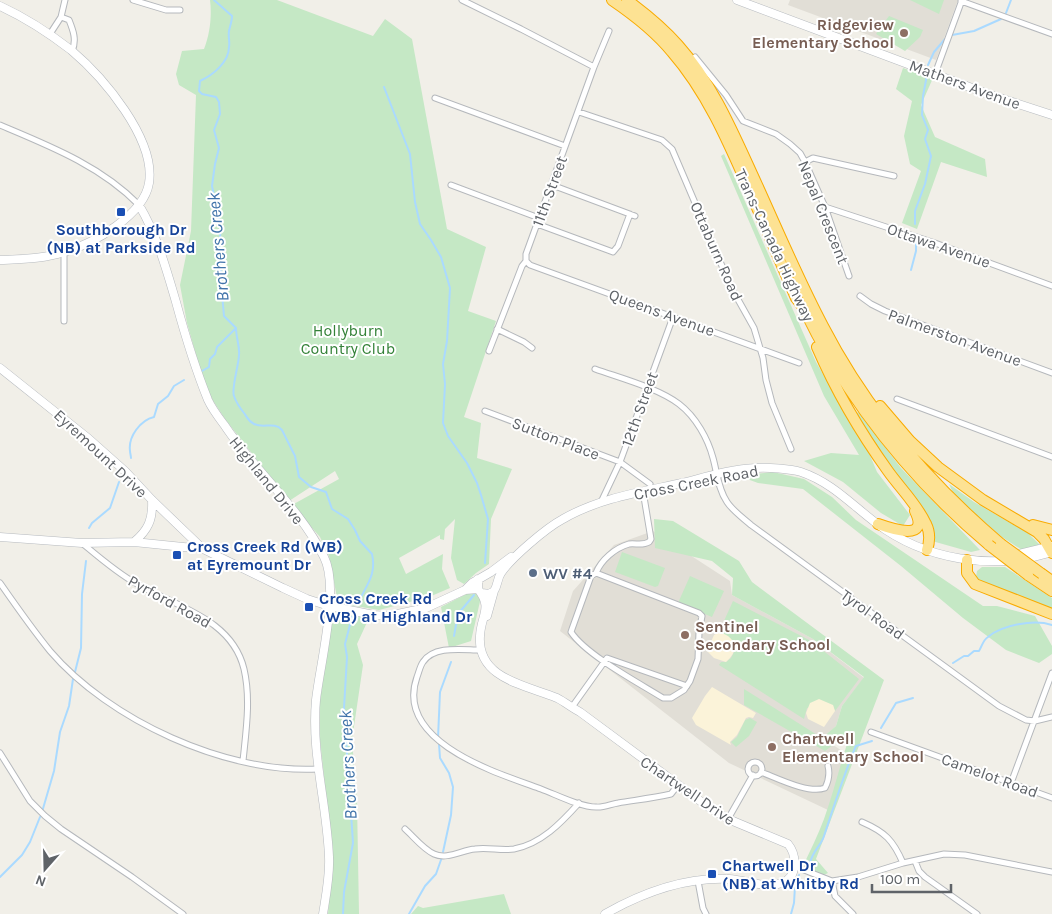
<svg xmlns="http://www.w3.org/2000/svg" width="1052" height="914" font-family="Karla,sans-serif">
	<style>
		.education { fill: #e1ded6 }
		.green { fill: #c5e8c5 }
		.sand { fill: #fbf3d9 }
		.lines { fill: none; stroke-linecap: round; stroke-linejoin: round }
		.stream { stroke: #aadaff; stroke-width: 2 }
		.street-casing { stroke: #b5b8bc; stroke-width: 7 }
		.secondary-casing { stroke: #b6babf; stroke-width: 9 }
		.highway-casing { stroke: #f9ab00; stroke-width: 12 }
		.street { stroke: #fff; stroke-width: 5 }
		.secondary { stroke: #fff; stroke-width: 8 }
		.highway { stroke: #fde293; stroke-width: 10 }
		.highway-bridge-casing { stroke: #f9ab00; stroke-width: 12; stroke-linecap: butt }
		.highway-bridge { stroke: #fde293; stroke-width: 10 }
		.education-dot { fill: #8d6e63; stroke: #fff; stroke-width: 2 }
		.transit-dot { fill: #1a4fb4; stroke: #fff; stroke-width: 2 }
		.service-dot { fill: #5c6f8a; stroke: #fff; stroke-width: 2 }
		.labels { text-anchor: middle; stroke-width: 4; stroke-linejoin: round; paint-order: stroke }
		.education-label { font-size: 16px; font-weight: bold; fill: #785e54; stroke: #fff; text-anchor: start }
		.street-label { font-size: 16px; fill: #5f6368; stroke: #fff }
		.transit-label { font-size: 16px; font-weight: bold; fill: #164399; stroke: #fff; text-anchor: start }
		.park-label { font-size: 16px; fill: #348238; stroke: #fff }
		.service-label { font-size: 16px; font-weight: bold; fill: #4e5e75; stroke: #fff; text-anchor: start }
		.water-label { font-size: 18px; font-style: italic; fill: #4174aa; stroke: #fff }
	</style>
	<rect width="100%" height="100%" fill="#f1efe8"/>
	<path class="education" d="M790,0H958L936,60L788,5Z
		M653,531L730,581L732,595L813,639L864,678L842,706L836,726L823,738L848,755L828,810L729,763L560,631L573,591L614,545Z"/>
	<path class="green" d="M210,0H277L373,36L385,19L412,39L447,229L486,247L468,311L496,321L464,417L481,423L477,458L512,469L491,519L489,564L476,573L464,584L457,580L451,558L455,519L445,529L444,540L440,539V535L399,558L406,574L443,554L442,569L450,588L429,597L379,610L338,603L329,556L320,537L292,505L339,479L335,471L289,501L225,419L206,390L187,323L180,285L191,231L196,95L179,85L176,74L182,51L204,49C210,34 212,16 210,0Z
		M910,0H944L939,14Z
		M889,16L923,30L920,37L905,51L876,34Z
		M903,68L933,78L921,105L935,137L985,159L987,177L941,162L917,229L902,223L921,171L910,164L904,136L912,101L896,89Z
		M724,154L816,362L869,453L877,472L910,515L903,526L881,513L843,482L804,461L831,453L859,455L824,396L721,156Z
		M858,412L901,468L980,550L971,552L932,541L887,464L855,415Z
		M773,472L804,479L832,497L856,520L983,606H997L1035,616L1052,646V654L1039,663L1006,650L963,618L901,566L803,489L758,483L739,476Z
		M949,484L974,502L1028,533L1039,544L1038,546L1022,550L1002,537L955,497Z
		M654,519L673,521L739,561L752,582L884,680L816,859L828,873L824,875L803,866C810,851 818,835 824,819C833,794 839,769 847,744L841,739L825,751L744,705V689L822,738L836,726L842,706L864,677L813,639L732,595L733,578L712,561L655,548Z
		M622,552L665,568L658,586L655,587L615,572Z
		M982,567H1005L1052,598V612L978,580L976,577L977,571Z
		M690,576L724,591L712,617L678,603Z
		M474,590L481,597L471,641L449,648L441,607Z
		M733,601L811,641L859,679L835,711L833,705L807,708L804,719L719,665L721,662H726L731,658L735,650L719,632Z
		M334,612L369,618L357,644L363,665L352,740L357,801L359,914H328L332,849L320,740V701L328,643Z
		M750,718L757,722L749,736L736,747L731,742L737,737L745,720Z
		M504,894L511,914H411L418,906L423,908Z"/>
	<path class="sand" d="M719,632C736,637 740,650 726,662L714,658L707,651L714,635Z
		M712,687L756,713L753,718L749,717L746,718L737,735L730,742L731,745L696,725L692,718L705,696Z
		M819,699L833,705L835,711L824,727L808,719L806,713L810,703Z"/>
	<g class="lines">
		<path class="stream" d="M214,0L232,16C232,21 230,26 229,31C228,36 230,42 229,47C229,62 213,75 200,81L199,91L202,94L216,97L219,102L220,114L214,130L219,148L215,164L212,186L220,224L221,283L224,316L236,328C236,338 240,346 239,355C239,364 231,389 234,396C236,402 240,408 244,413C247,417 248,421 254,424C264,429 274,421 282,430L295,456L299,477L311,487L326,492L332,509L348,519L355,530L360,541L372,554C377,576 365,586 358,604
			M1006,13L1011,0
			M952,35L974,31L1001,19
			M928,65L934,52L945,39
			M384,87L410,154L415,202L420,224L431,240L441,257L450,288L447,341L443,364L445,384L443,423L448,436L467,463L477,483L481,495L488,519L485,563
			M915,224V211L925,184L931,156L925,139L928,130L922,115L923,96L927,75
			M911,270L916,251V241
			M202,371L209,367L210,359L215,354L217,347L236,328
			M131,458C131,456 130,453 130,451C128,436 141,420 154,417L158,404L168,396L174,386L184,380
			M89,528L92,523L110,508L119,482
			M454,636L458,614L474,595
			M953,663L964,656H968L974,651H979C982,646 983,640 988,637C1002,625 1034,619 1052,625
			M75,672L81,648L82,594L86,561
			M881,728L896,703L913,698
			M438,738L440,692L451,662
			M439,744L440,758L449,773L453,787L451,815L443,852
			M42,812L54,771L60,732L69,706L73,679
			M810,863C813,850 821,846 824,836C834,806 843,777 855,748L856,746L872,741
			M0,877L22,855L30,842L40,817
			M343,914L344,892L353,843L344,708L347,657L345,644L352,617
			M409,914L425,886L436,874L442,857
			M791,914L794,903L795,886L799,875"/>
		<g class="street-casing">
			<path id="street" d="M133,0L166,10H180
				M462,0L521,29L594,67
				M961,1L1052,34
				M61,17L69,20C73,30 77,40 72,51
				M50,34L61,17L65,0
				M695,57L726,95L743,121L776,134L790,144L800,153L805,162L825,207L849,276
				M935,74L962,0
				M435,98L565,146
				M579,112L662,140L672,149L731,287L754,328L763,358L766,380L772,403L791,449
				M0,125C50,146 101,166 139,205
				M805,162L813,158L894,176
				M451,185L539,218
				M552,185L635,216
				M825,207L935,243L1052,286
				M537,224L613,252L618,246L630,214
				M526,261L530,265L799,363
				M860,296L871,304L885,311L1052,373
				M64,321V253
				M497,329L524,342L532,348
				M489,351L522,266L526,261V254L594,67L609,31
				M595,369C620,378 658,388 679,404C696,417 708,439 713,458C717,472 718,489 727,502C733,511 743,518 751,525L999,706L1026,720L1035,721L1052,717
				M897,399L1052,457
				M485,411L620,462L650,484
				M602,500L620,462L673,317
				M82,543C100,558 117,573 137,584C177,607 232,619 244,669C251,699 246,731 243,761
				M596,573L699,613L702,616L699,632L698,659L690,681L684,690L671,698H663C639,683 586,655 571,632L572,629L591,576Z
				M596,573C601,560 615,548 629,544C636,543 642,546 649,542L651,539L643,491
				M0,583C16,606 32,629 50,651C109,720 226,774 318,769
				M480,650C463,650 434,645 423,662C420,666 419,672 417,677C394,742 497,773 541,789C557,795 580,807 596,807C603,808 611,804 618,803C636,800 653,798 671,794L678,785
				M572,707L607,658L687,686
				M871,732L1052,798
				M0,753L30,801L45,816L61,829L132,877L183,914
				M748 769a7 7 0 1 1 14 0a7 7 0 1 1-14 0Z
				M761,772C777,778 808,794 825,788C829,780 830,774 828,766
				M1011,783L1052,673
				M728,819L753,775
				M862,822C885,832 893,840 903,863
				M405,829C414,837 423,849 434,854C447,860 462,850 475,849C488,847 501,851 514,849C541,844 561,823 579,803
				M915,861L919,871L925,877L977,914
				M794,866L832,881
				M698,881L703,908L706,914
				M832,881L858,877L903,863L944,854L965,855L1052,872
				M832,881L835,896L853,914"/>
		</g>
		<g class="secondary-casing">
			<path id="secondary" d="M737,0L988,94L1052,115
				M0,6C26,18 49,33 71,50C103,77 156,139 149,183C144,215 93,244 64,252C44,259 21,259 0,260
				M139,205C157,235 166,268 176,302C185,335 195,368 208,400C212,409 219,418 225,426C255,471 300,508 324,557C340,588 320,664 316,700C311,753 327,804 329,857C330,876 326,895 323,914
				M0,368L89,439L125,471L152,500L203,549L283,588L307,599L329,606L374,615L388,616L426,608L465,590L478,589
				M0,537L82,543L134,542L203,549
				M134,542C148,530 153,520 152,500
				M1014,555L1052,546
				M478,579V589C493,608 481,615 480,636C477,679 526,685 557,698C565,702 572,708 580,712L707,806L728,819L788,844C797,855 798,877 782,883C765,889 746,880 729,879C685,877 642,893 605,914
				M465,590L472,583L491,572L511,557
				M482,593L489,594L494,591C498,585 497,579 501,573C511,558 546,528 563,519C599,498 641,492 682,483C706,477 731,469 756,468C767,467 791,469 801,472C831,482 851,504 876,523C925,560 993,571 1052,552
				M487,616L494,591"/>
		</g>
		<g class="highway-casing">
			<path id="highway" d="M612,0C634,15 655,31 672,52C706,91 727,139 748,187C764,224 780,261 796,298L803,307C847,399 911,479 989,545
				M627,0C646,14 663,28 678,45C712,83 732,130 753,176C776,226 797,277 823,326C867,411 929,483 1001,544
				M817,347C836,391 860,432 888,471C900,488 917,504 926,524C930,532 930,541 927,550
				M880,406L910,441L938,467L983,500L1037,532L1044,539L1052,553
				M878,524C892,529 930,542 915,511
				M1033,525L1052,530
				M967,560V573L975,584L1052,614
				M1042,574L1052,581
				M1028,575L1052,591"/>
		</g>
		<use href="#street" class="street"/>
		<use href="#secondary" class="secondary"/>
		<use href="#highway" class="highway"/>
		<g class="highway-bridge-casing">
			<path id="highway-bridge" d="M1001,544L1042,574
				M989,545L1028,575"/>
		</g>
		<use href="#highway-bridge" class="highway-bridge"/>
	</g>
	<g class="education-dot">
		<circle cx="904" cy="33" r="5"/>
		<circle cx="685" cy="635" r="5"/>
		<circle cx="772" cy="747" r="5"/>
	</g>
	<g class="transit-dot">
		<rect x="116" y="207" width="10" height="10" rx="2.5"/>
		<rect x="172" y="550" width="10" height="10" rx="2.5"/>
		<rect x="304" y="602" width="10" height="10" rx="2.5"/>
		<rect x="707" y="869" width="10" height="10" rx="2.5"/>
	</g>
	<circle class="service-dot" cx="533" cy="573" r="5"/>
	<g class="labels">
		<g class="education-label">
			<text x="894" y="30" text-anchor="end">Ridgeview<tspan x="894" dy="18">Elementary School</tspan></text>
			<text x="695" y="632">Sentinel<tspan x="695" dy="18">Secondary School</tspan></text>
			<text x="782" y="744">Chartwell<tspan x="782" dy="18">Elementary School</tspan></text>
		</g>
		<g class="street-label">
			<text transform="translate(965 84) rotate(20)" y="6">Mathers Avenue</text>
			<text transform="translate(549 191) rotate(-70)" y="6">11th Street</text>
			<text transform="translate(824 212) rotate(68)" y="6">Nepal Crescent</text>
			<text transform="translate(775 245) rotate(65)" y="6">Trans-Canada Highway</text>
			<text transform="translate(939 245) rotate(19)" y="6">Ottawa Avenue</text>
			<text transform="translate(717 251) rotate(66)" y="6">Ottaburn Road</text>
			<text transform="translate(662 312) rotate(20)" y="6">Queens Avenue</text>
			<text transform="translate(955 337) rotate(20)" y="6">Palmerston Avenue</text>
			<text transform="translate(639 409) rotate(-70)" y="6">12th Street</text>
			<text transform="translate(556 438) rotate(21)" y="6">Sutton Place</text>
			<text transform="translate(101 453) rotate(43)" y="6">Eyremount Drive</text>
			<text transform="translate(267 480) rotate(51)" y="6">Highland Drive</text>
			<text transform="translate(696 482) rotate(-11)" y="6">Cross Creek Road</text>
			<text transform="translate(170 601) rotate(29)" y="6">Pyrford Road</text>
			<text transform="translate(873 614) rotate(36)" y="6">Tyrol Road</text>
			<text transform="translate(990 775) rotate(20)" y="6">Camelot Road</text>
			<text transform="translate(688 790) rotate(34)" y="6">Chartwell Drive</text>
		</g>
		<g class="transit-label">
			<text x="121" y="235" text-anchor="middle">Southborough Dr<tspan x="121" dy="18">(NB) at Parkside Rd</tspan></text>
			<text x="187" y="552">Cross Creek Rd (WB)<tspan x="187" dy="18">at Eyremount Dr</tspan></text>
			<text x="319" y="604">Cross Creek Rd<tspan x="319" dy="18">(WB) at Highland Dr</tspan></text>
			<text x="722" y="871">Chartwell Dr<tspan x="722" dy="18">(NB) at Whitby Rd</tspan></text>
		</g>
		<g class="park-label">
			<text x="348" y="336">Hollyburn<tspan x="348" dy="18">Country Club</tspan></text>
		</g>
		<g class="service-label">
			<text x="543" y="579">WV #4</text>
		</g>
		<g class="water-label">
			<text transform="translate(218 247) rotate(-95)" y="6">Brothers Creek</text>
			<text transform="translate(348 765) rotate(-93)" y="6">Brothers Creek</text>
		</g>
	</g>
	<g transform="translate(45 869) rotate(200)" stroke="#ffffff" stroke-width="4" paint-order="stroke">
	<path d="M0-4L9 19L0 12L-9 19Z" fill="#5f6368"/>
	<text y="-8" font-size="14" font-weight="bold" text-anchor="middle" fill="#5f6368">N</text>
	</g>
	<path d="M872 884v8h79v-8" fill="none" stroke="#5f6368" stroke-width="2.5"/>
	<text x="880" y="884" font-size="15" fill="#5f6368" stroke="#ffffff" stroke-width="4" paint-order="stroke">100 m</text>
</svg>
